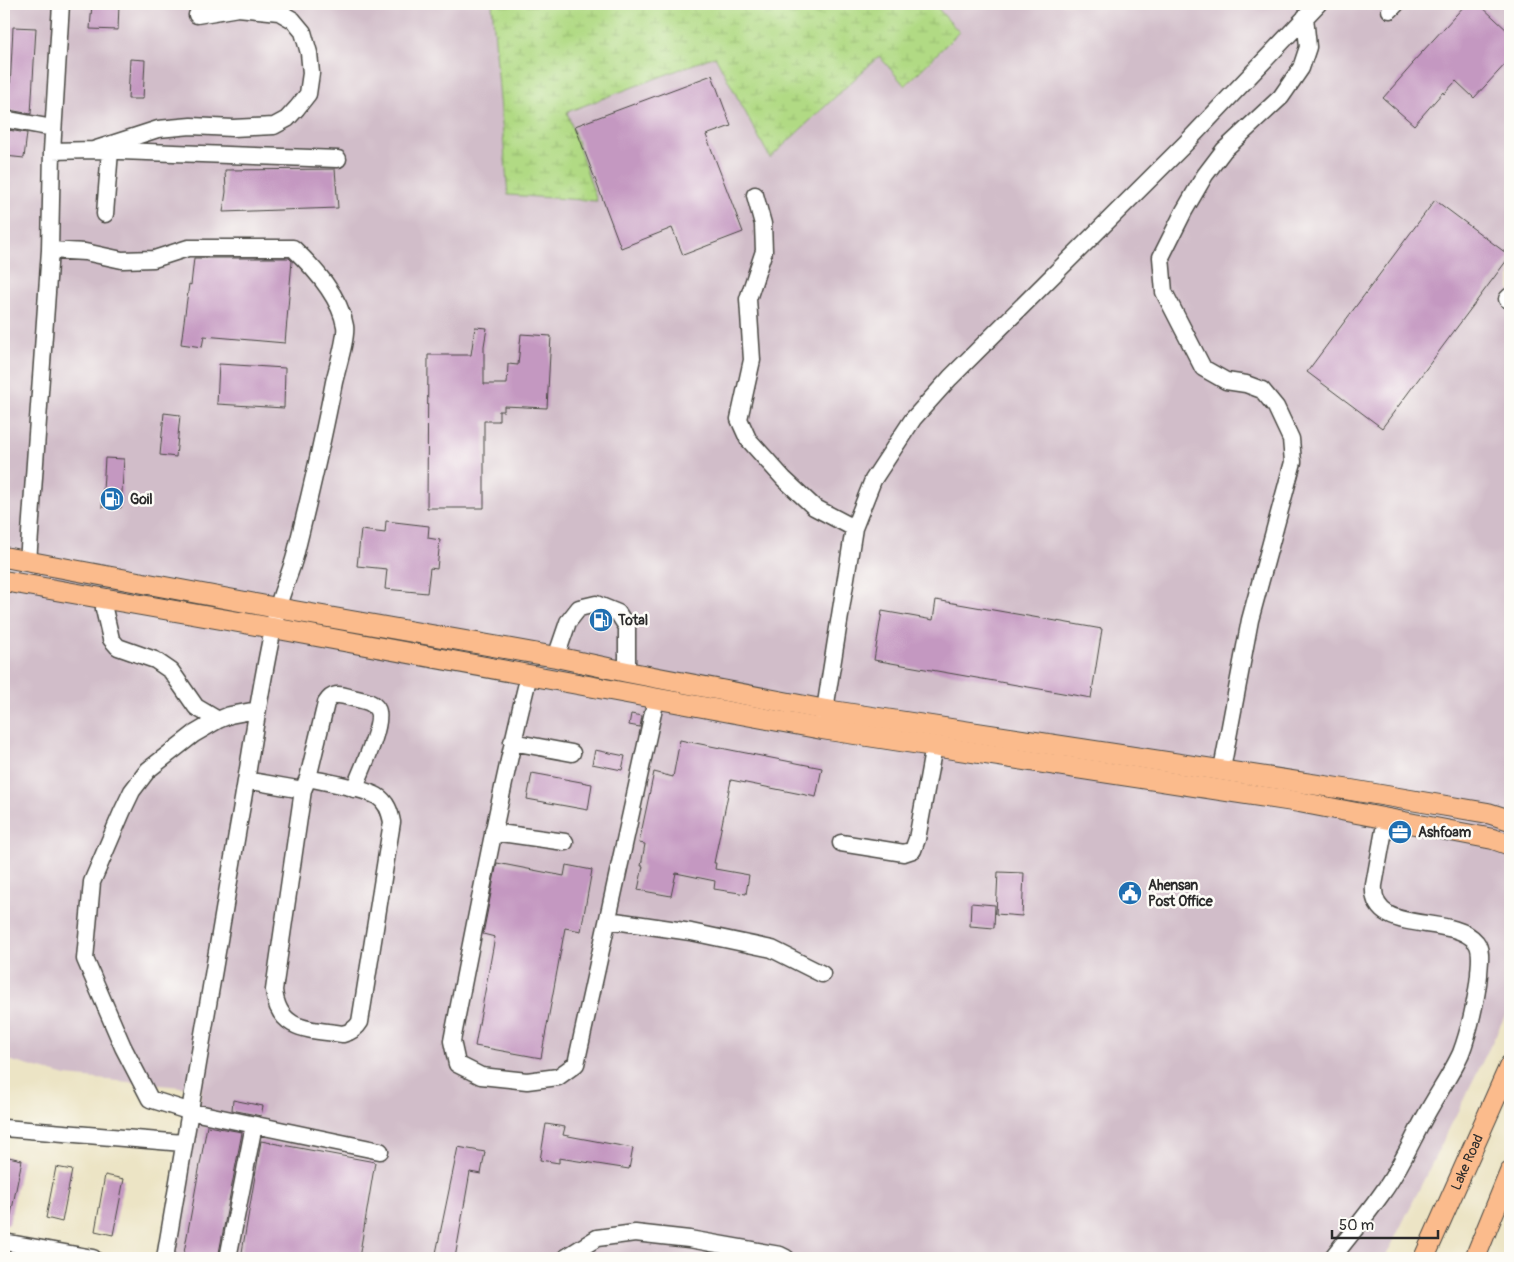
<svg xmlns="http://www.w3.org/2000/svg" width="1514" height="1262" font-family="Pangolin,sans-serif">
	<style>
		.industrial { fill: #d1bdc9 }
		.wetland { fill: url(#wetland-marsh); stroke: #6e8258 }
		.building { fill: #c498c1 }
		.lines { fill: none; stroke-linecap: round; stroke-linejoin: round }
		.minor-casing { stroke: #484742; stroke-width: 19 }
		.major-casing { stroke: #484742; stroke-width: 22 }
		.minor { stroke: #fff; stroke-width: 16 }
		.major { stroke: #fbbb8c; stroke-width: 20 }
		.labels { text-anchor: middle; stroke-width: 5; stroke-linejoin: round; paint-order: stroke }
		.poi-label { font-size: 14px; font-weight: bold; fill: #2b2b2b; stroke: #fdfcf7; text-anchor: start }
		.street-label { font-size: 14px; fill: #2b2b2b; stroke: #fdfcf7 }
	</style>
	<defs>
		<pattern id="wetland-marsh" width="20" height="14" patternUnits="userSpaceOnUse" patternTransform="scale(1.25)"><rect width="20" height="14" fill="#b1da84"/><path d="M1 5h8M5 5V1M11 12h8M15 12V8" fill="none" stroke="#98bb72"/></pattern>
	</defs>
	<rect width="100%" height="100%" fill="#fdfcf7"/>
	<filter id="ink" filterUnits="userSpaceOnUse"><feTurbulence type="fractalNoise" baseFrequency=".02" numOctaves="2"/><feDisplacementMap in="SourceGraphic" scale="10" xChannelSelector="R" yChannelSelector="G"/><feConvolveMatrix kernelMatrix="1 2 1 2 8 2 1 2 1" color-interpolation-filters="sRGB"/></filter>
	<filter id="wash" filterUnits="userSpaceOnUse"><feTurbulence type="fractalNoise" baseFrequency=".0096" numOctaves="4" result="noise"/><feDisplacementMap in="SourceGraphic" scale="20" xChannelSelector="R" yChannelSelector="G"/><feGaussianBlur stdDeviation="1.12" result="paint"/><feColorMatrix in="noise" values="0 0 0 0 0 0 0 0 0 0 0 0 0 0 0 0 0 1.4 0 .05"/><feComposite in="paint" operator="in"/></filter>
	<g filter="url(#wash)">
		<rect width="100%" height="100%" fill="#ece4c5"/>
		<path class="industrial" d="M4,4H492L508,195L597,200L566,112L716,56L770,158L879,55L906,86L959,32L934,4H1510V1006L1385,1258H171L202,1089L66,1076L4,1059Z"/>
		<path class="wetland" d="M492,4H934L959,32L905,86L879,56L770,158L715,56L567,112L597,201L508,195Z"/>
		<g id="blocks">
			<path class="building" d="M92,4H119L118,30L90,29Z
				M1466,4H1479L1510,33V59L1474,98L1456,81L1444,94L1443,92L1414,125L1383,98L1413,64L1412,63Z
				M13,27L36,28L31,114L9,110Z
				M130,59L145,60L143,99H128Z
				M712,75L731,126L706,135L743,232L683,255L672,228L621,248L575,126Z
				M8,130L27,133L24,158L5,156Z
				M335,169L338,208L223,212L226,192L225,170Z
				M1435,200L1510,256L1382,428L1307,372Z
				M194,258H289L292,261L285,343L204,336L202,347L181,344L189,284L191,285Z
				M475,327L487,328L484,346V384H507L508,364L518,365L521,334L551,336L547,408L504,406V411H499V421H484V508H427L428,355H471Z
				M219,364L285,368L284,408L217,404Z
				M164,413L180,415L176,457L160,455Z
				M105,458L124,459L121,508L102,507Z
				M386,521L429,526L428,538L440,540L437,569L430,568L427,593L385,589L387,569L357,566L361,530L385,533Z
				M936,600L1102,629L1091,698L874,660L882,611L933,620Z
				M631,714L642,716L640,727L629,725Z
				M680,740L822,768L816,797L731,780L714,863H716L715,869L749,875L746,894L714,889L715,881L676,873L671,896L638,890L643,866H641L645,844L639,843L654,772L673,777Z
				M595,750L625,756L622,770L592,764Z
				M532,773L592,784L588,810L527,799Z
				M497,863L564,876L566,865L592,870L581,931L565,928L541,1058L475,1046L495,937L483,934Z
				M998,872L1024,873L1022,916L996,914Z
				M971,903L995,905L994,928L970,926Z
				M233,1100L263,1106L261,1116L232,1110Z
				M546,1124L565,1127L563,1135L633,1148L629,1169L559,1158V1163L540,1160Z
				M207,1126L242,1132L241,1138L218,1258H183Z
				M261,1141L375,1162L359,1258H241Z
				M458,1147L485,1152L481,1174L470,1172L455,1258H435Z
				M4,1156L22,1160L9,1224H4Z
				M56,1167L72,1170L62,1222L46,1218Z
				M105,1175L124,1179L113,1235L95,1231Z"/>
		</g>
	</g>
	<g filter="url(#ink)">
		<use href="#blocks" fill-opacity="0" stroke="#484742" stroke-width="1"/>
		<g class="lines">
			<g class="minor-casing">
				<path id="minor" d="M1390,10L1396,4
					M4,119L53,128
					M93,150L158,129L191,126L233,128L274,126L287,119L297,108L308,94L311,73L309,53L303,32L293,20L279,12L238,8L197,15
					M52,151L93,150L338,159
					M755,195L763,224L764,251L748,299L752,360L739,419L748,439L784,479L814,507L854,528
					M105,214L110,151
					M50,250L85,252L122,260L154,259L188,248H293C314,268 340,296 345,326C347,337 337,369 334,382C323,440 309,499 295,556C290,575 281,592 277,611C260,683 251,756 238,828C213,972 188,1115 165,1258
					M1507,299L1510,296
					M28,562L50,250L52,151L61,4
					M105,599L104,609L111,639L118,647L155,660L171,671L196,707L218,720
					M556,657L568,622L579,608L596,604L618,613L627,627V672
					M529,675C499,796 476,919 452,1041L457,1064L481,1076L527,1081L558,1077L576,1064L656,699
					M257,710L230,715L218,720L194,734L148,770L132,791L122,812L92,882L85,959L123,1047L150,1099L188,1111L380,1151
					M823,722L854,528L873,480L913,419L950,378L1184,145L1318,4
					M512,742L572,753
					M1222,769L1250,620L1293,462L1291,439L1276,407L1262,390L1246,384L1226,381L1203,368L1164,292L1161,257L1184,211L1205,175L1224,150L1281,97L1301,68L1308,47L1305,17
					M308,778C326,782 363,788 377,796C387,802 390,812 392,822L360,1022C356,1029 351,1032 343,1034C310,1029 278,1032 274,990L303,790L308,778L326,703C332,693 339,694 349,697C358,700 372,700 377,709C385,721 360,774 354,789
					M246,780L303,790
					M493,832L565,842
					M841,843L904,853L913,850L917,839L934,746
					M608,920L691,932L772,949L822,974
					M4,1128L183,1143
					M4,1242L93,1258
					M228,1258L254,1125
					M565,1258L597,1238L635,1233L689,1239L780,1255L786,1258
					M1332,1258C1349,1236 1367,1215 1383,1192C1400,1169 1413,1138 1427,1113C1438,1093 1452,1073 1461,1053C1469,1032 1477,997 1479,975C1479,965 1483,951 1476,942C1451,912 1370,938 1374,885L1386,819"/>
			</g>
			<g class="major-casing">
				<g id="major">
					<path d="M4,557L277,608L556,657L627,672L826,710L1351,790L1488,813L1510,820"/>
					<path d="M4,581L273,628L822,729L1299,802L1493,839L1510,845"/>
					<path id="s1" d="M1424,1258L1510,1065"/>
					<path d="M1475,1258L1510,1172"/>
				</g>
			</g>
			<use href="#minor" class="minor"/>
			<use href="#major" class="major"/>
		</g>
	</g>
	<defs>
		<g id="fuel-disc" transform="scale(1.25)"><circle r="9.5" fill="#1f6fb2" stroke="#fdfcf7"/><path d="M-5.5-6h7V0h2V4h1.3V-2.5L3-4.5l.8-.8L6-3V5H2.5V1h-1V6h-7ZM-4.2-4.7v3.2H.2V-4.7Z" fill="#fff"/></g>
		<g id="office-disc" transform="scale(1.25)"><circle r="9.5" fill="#1f6fb2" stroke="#fdfcf7"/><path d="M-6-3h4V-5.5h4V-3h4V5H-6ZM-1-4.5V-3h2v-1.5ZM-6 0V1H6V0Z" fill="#fff"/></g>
		<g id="civic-disc" transform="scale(1.25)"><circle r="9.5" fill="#1f6fb2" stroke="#fdfcf7"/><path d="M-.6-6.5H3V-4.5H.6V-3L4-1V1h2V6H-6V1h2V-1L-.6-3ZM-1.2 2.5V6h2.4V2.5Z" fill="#fff"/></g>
	</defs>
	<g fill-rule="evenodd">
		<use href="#fuel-disc" x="112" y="499"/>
		<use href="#fuel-disc" x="601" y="620"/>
		<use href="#office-disc" x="1400" y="832"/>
		<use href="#civic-disc" x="1130" y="893"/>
	</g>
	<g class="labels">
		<g class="poi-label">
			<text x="130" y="504">Goil</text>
			<text x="618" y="625">Total</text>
			<text x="1418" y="837">Ashfoam</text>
			<text x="1148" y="890">Ahensan<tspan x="1148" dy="16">Post Office</tspan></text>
		</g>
		<g class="street-label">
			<text dy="5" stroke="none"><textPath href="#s1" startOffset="105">Lake Road</textPath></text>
		</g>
	</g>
	<rect width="1514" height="1262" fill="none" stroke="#fdfcf7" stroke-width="20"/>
	<path d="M1332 1230v8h106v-8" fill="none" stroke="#2b2b2b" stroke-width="2.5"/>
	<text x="1339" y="1230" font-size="15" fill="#2b2b2b" stroke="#fdfcf7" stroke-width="4" paint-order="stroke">50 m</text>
</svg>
